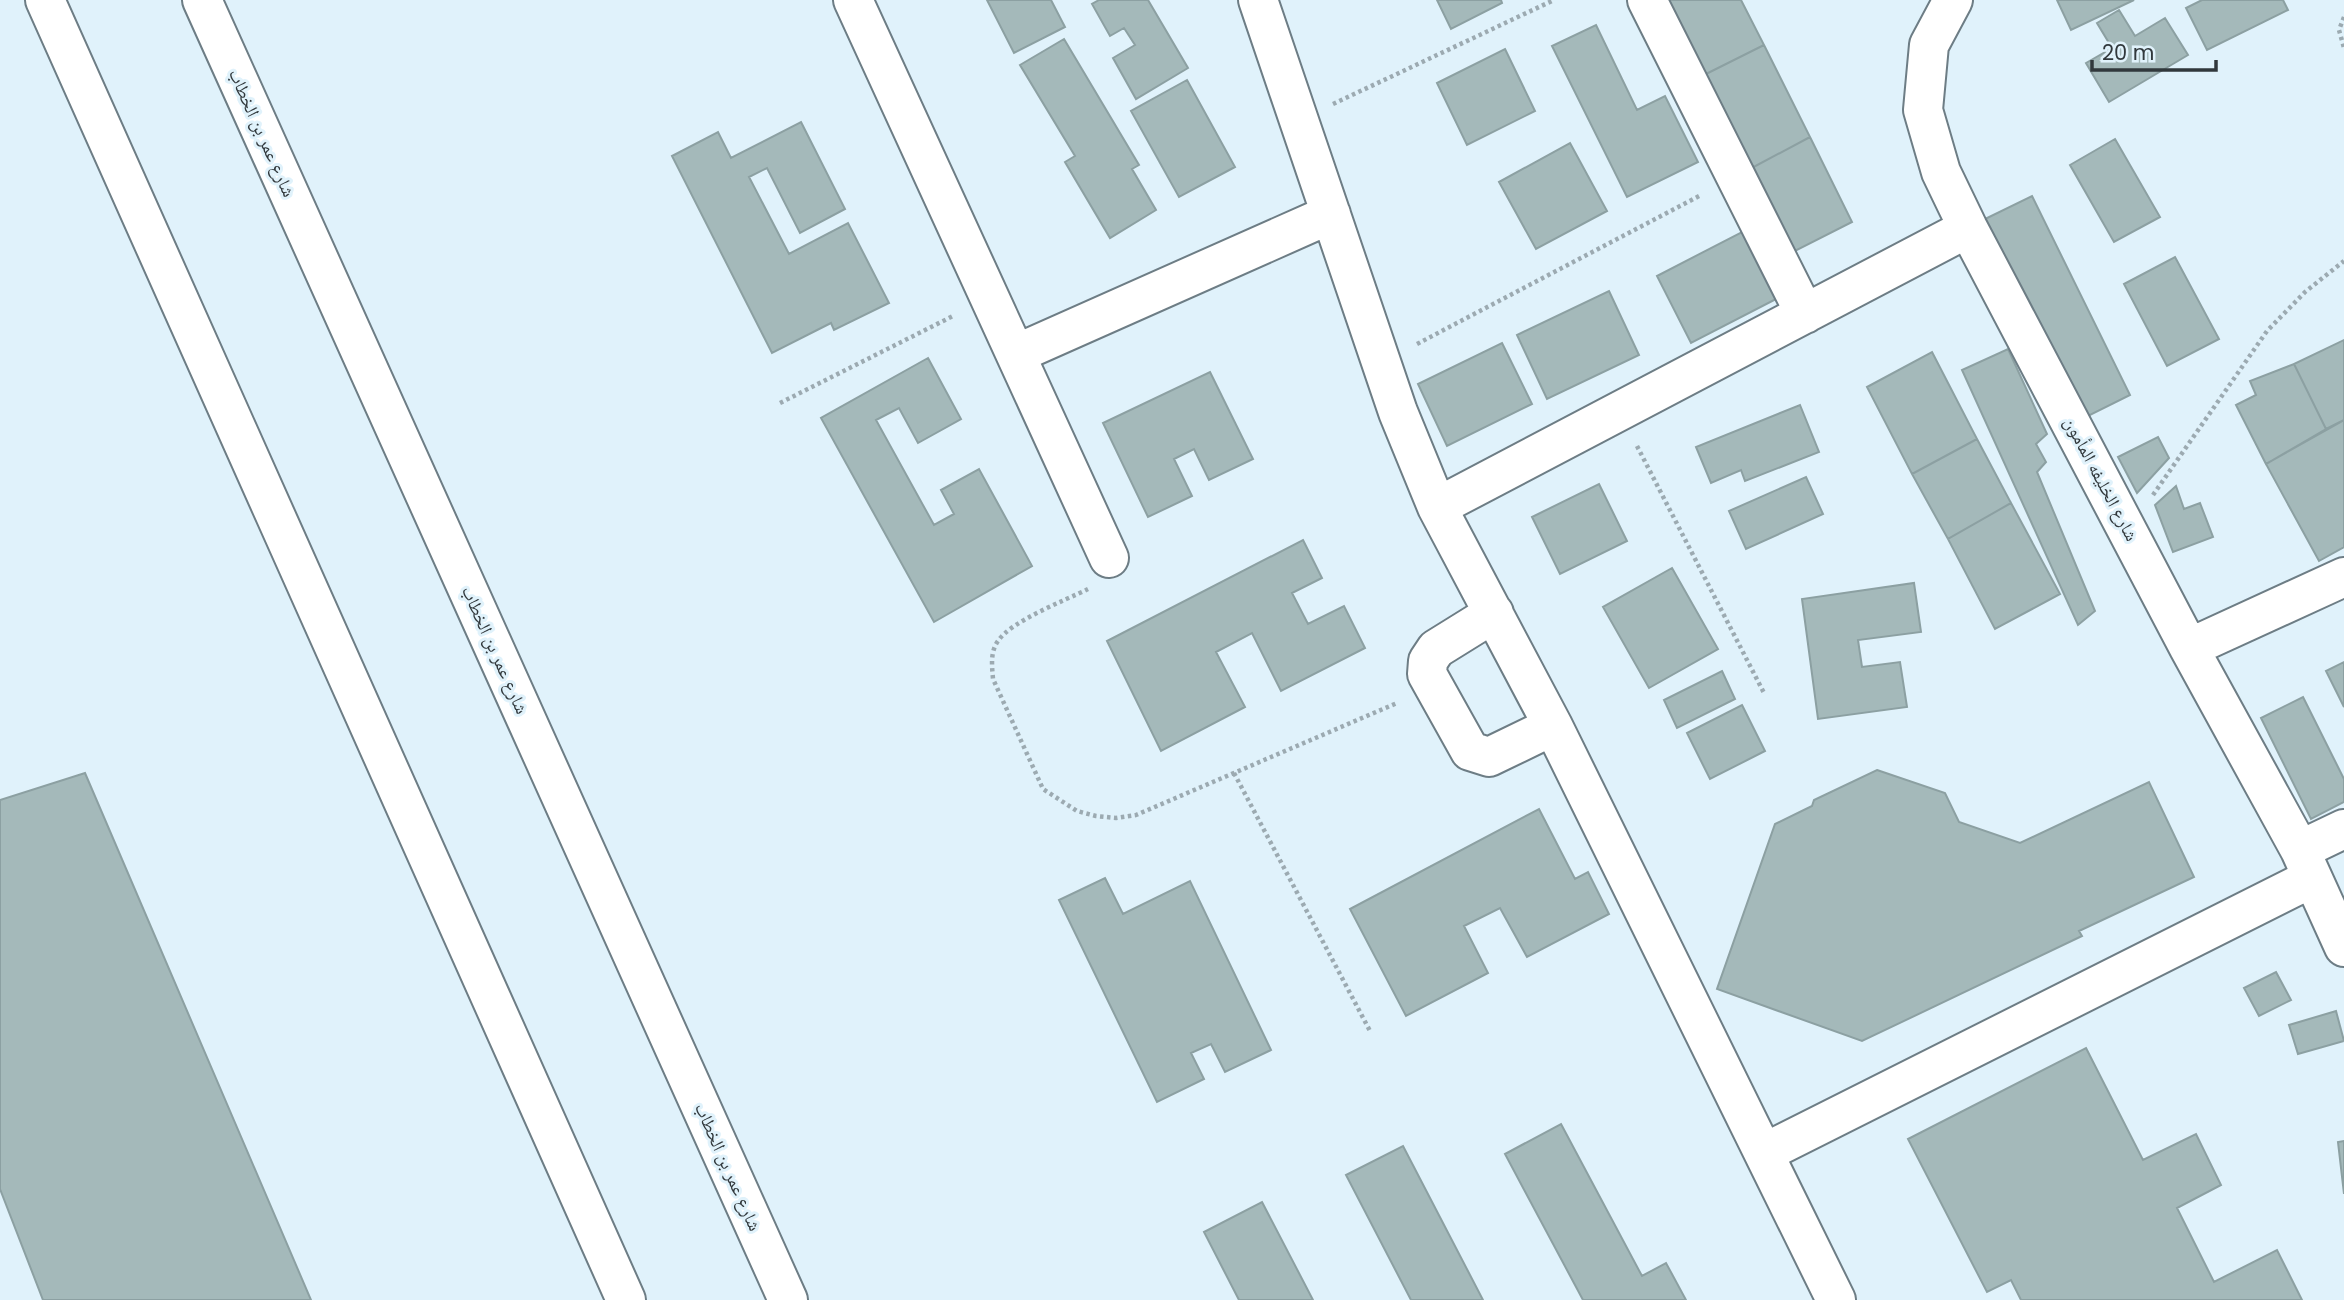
<svg xmlns="http://www.w3.org/2000/svg" width="2344" height="1300" font-family="Poppins,'Noto Naskh Arabic',sans-serif">
	<style>
		.building { fill: #a4b9ba; stroke: #8ca0a2; stroke-width: 2 }
		.lines { fill: none; stroke-linecap: round; stroke-linejoin: round }
		.minor-casing { stroke: #6d7d85; stroke-width: 42 }
		.path { stroke: #9caab1; stroke-width: 4.5; stroke-dasharray: 3.5 3.5; stroke-linecap: butt }
		.minor { stroke: #fff; stroke-width: 38 }
		.labels { text-anchor: middle; stroke-width: 6; stroke-linejoin: round; paint-order: stroke }
		.street-label { font-size: 18px; fill: #31383c; stroke: #e0f2fb }
	</style>
	<rect width="100%" height="100%" fill="#e0f2fb"/>
	<path class="building" d="M987,0H1051L1065,27L1014,53Z
		M1099,0H1148L1188,68L1136,99L1113,58L1135,45L1124,28L1110,36L1092,4Z
		M1437,0H1501L1502,3L1451,29Z
		M1661,0H1741L1764,45L1700,77Z
		M2057,0H2134L2071,30Z
		M2202,0H2283L2288,10L2207,50L2186,8Z
		M2119,10L2135,36L2165,18L2188,55L2109,102L2086,63L2112,48L2097,23Z
		M1596,25L1637,110L1665,96L1698,162L1627,197L1552,46Z
		M1064,39L1139,165L1132,169L1156,210L1110,238L1065,162L1075,156L1020,65Z
		M1764,45L1810,137L1748,170L1700,77Z
		M1505,49L1535,111L1467,145L1437,83Z
		M1187,80L1235,167L1179,197L1131,111Z
		M801,122L845,209L800,233L767,168L749,177L789,254L848,223L889,303L834,330L831,323L772,353L672,156L718,132L731,158Z
		M1810,137L1852,222L1793,252L1748,170Z
		M2115,139L2160,217L2114,242L2070,165Z
		M1570,143L1607,211L1536,249L1499,182Z
		M2032,196L2130,395L2084,418L1985,219Z
		M1744,231L1778,298L1691,343L1657,276Z
		M2175,257L2219,339L2167,366L2124,284Z
		M1609,291L1639,355L1547,399L1517,335Z
		M2344,340V420L2326,429L2294,364Z
		M1502,343L1532,404L1447,446L1418,384Z
		M2008,349L2047,434L2036,444L2046,462L2037,472L2095,611L2078,625L1962,370Z
		M1932,352L1977,439L1912,474L1867,387Z
		M928,358L961,419L918,443L899,408L876,420L934,525L954,514L941,490L979,469L1032,566L934,622L821,418Z
		M2294,364L2326,429L2266,464L2236,405L2256,395L2250,381Z
		M1210,372L1253,459L1209,480L1194,449L1174,459L1192,496L1148,517L1103,423Z
		M1800,405L1819,452L1745,481L1741,470L1711,483L1696,447Z
		M2344,420V547L2319,561L2266,464Z
		M2158,437L2169,458L2137,493L2118,457Z
		M1977,439L2011,503L1948,539L1912,474Z
		M1806,477L1823,514L1746,549L1729,511Z
		M1599,484L1627,541L1560,574L1532,517Z
		M2176,486L2184,509L2200,503L2213,537L2173,552L2155,505Z
		M2011,503L2060,594L1995,629L1948,539Z
		M1303,540L1322,578L1292,593L1308,624L1344,606L1365,648L1281,691L1252,633L1216,652L1245,707L1161,751L1107,641Z
		M1672,568L1718,649L1649,688L1603,607Z
		M1914,583L1921,632L1858,640L1862,667L1900,662L1907,707L1818,719L1802,599Z
		M2344,662V707L2326,671Z
		M1722,671L1735,699L1677,728L1664,700Z
		M2303,697L2344,779V802L2311,819L2261,718Z
		M1742,705L1765,751L1710,779L1687,733Z
		M1877,770L1945,793L1959,822L2020,843L2149,782L2194,877L2079,931L2082,936L1862,1041L1717,989L1775,824L1812,806L1814,800Z
		M85,773L311,1300H43L0,1189V800Z
		M1539,809L1575,879L1588,872L1609,914L1527,957L1500,908L1464,926L1488,973L1406,1016L1350,909Z
		M1105,878L1123,914L1190,881L1271,1050L1225,1072L1211,1044L1191,1053L1204,1079L1157,1102L1059,900Z
		M2276,972L2291,1000L2259,1016L2244,988Z
		M2336,1011L2344,1041L2298,1054L2289,1025Z
		M2086,1048L2143,1160L2196,1134L2221,1185L2177,1208L2214,1282L2277,1250L2302,1300H2021L2011,1280L1987,1292L1908,1139Z
		M1561,1124L1642,1276L1666,1263L1686,1300H1583L1505,1154Z
		M2344,1141V1194L2338,1142Z
		M1403,1146L1483,1300H1411L1346,1175Z
		M1262,1202L1313,1300H1239L1204,1232Z"/>
	<g class="lines">
		<g class="minor-casing">
			<path id="minor" d="M45,0L626,1300
				M202,0L788,1300
				M853,0L1109,558
				M1258,0L1398,412L1437,507L1553,726L1836,1300
				M1647,0L1805,314
				M1953,0L1929,45L1923,110L1941,172L1968,228L2189,648L2300,850L2344,947
				M1016,354L1331,214
				M1437,507L1968,228
				M1494,613L1436,649L1428,661L1427,674L1470,751L1489,757L1553,726
				M2189,648L2344,577
				M2300,850L2344,829
				M1764,1153L2312,878"/>
		</g>
		<path class="path" d="M2344,17L2339,30L2344,48
			M1333,104L1554,0
			M1417,344L1701,195
			M780,403L955,315
			M1637,446L1764,693
			M2153,495L2267,331L2305,292L2344,261
			M1088,589C1064,601 1011,621 998,641C990,652 992,666 993,679L1043,789L1077,811L1096,816L1116,818L1136,815L1397,703
			M1234,773L1370,1031"/>
		<use href="#minor" class="minor"/>
	</g>
	<g class="labels">
		<g class="street-label">
			<text transform="translate(262 133) rotate(66)" y="6">شارع عمر بن الخطاب</text>
			<text transform="translate(2101 479) rotate(62)" y="6">شارع الخليفه المأمون</text>
			<text transform="translate(495 650) rotate(66)" y="6">شارع عمر بن الخطاب</text>
			<text transform="translate(728 1167) rotate(66)" y="6">شارع عمر بن الخطاب</text>
		</g>
	</g>
	<path d="M2092 60v10h124v-10" fill="none" stroke="#31383c" stroke-width="3.5"/>
	<text x="2102" y="60" font-size="21" fill="#31383c" stroke="#e0f2fb" stroke-width="5" paint-order="stroke">20 m</text>
</svg>
